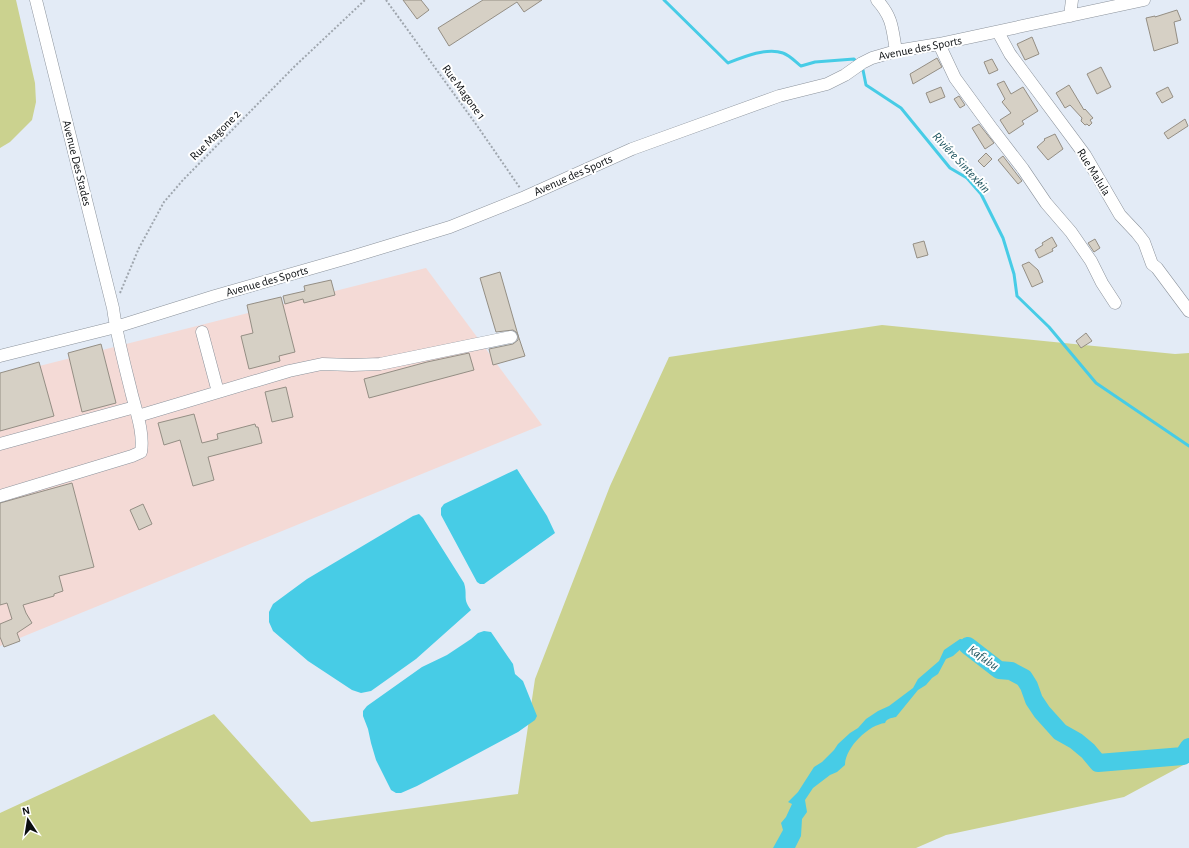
<svg xmlns="http://www.w3.org/2000/svg" width="1189" height="848" font-family="'Alegreya Sans',sans-serif">
	<style>
		.industrial { fill: #f4dad6 }
		.green { fill: #cbd28f }
		.water { fill: #47cce6 }
		.lines { fill: none; stroke-linecap: round; stroke-linejoin: round }
		.stream { stroke: #47cce6; stroke-width: 3 }
		.river { stroke: #47cce6; stroke-width: 18 }
		.building { fill: #d6d0c5; stroke: #948e84 }
		.minor-casing { stroke: #8c939c; stroke-width: 13 }
		.path { stroke: #9fa6ae; stroke-width: 2; stroke-dasharray: 2 2; stroke-linecap: butt }
		.minor { stroke: #fff; stroke-width: 12 }
		.labels { text-anchor: middle; stroke-width: 4; stroke-linejoin: round; paint-order: stroke }
		.street-label { font-size: 12px; fill: #0a0d10; stroke: #fff }
		.water-label { font-size: 13px; font-style: italic; fill: #1c535e; stroke: #fff }
	</style>
	<rect width="100%" height="100%" fill="#e3ebf6"/>
	<path class="industrial" d="M426,268L542,425L0,646V376Z"/>
	<path class="green" d="M0,0H16L35,83L36,102L32,120L10,142L0,148Z
		M882,325L1175,354L1189,353V762L1124,797L946,835L916,848H0V813L214,714L311,822L518,794L535,679L610,486L669,357Z"/>
	<path class="water" d="M517,469L547,516L555,533L484,584H480L477,582L441,515V508L444,504Z
		M419,514L423,518L464,583C468,596 462,598 471,610L416,659L371,691L361,693L352,690L308,661L273,631L269,622V612L273,604L307,579L413,516Z
		M484,631L491,632L513,664L515,674L523,681L537,716L535,720L518,732L417,786L401,793H396L391,790L376,760L371,743L368,729L363,716V711L367,706L422,667L447,655L471,639L478,633Z
		M960,639C969,640 980,643 985,652C987,656 987,660 989,664L986,669C978,663 973,655 967,647L962,648L953,656L946,659L938,674L932,678L926,685L918,690L896,717C892,718 887,718 885,723C868,725 845,748 845,765L837,772L830,775L813,788L805,800L807,812L802,819L801,836L795,848H773L783,830L781,823L786,817L792,804L788,802L798,792L814,767L822,762L834,750L838,744L850,733L858,728L866,719L878,711L889,706L913,688L918,679L939,661L944,650Z"/>
	<g class="lines">
		<path class="stream" d="M664,0L728,63C743,57 767,47 783,53C789,55 796,62 801,66L815,62L854,59L857,63
			M861,68L863,70L866,85L901,108L950,168L967,178L981,194L1003,238L1014,274L1017,296L1049,327L1096,383L1189,446"/>
		<path class="river" d="M968,646L999,670L1011,671L1024,678L1029,686L1034,700L1042,712L1060,732L1076,741L1088,751L1098,763L1183,756L1189,747"/>
	</g>
	<path class="building" d="M403,0H421L429,10L417,19Z
		M483,0H542L524,12L517,2L449,46L438,28Z
		M1177,10L1181,20L1174,22L1178,43L1154,51L1146,18L1155,16V17Z
		M1032,37L1039,54L1025,60L1017,44Z
		M937,58L942,67L913,84L910,74Z
		M992,59L998,70L989,74L984,62Z
		M1101,67L1111,87L1097,94L1087,74Z
		M1004,81L1011,94L1023,87L1038,111L1022,121L1024,124L1009,134L1000,120L1011,113L1002,102L1005,99L997,84Z
		M1069,85L1084,110L1085,109L1093,118L1090,120L1092,123L1089,126L1087,124L1085,125L1081,121L1082,118L1070,105L1065,108L1056,93Z
		M941,87L945,97L930,103L926,93Z
		M1168,87L1173,97L1162,103L1156,93Z
		M959,96L965,105L960,108L954,99Z
		M1185,119L1188,126L1168,139L1164,133Z
		M979,124L994,143L985,149L972,128Z
		M1055,134L1063,149L1048,160L1037,147L1045,140L1044,139Z
		M986,153L992,159L984,167L978,161Z
		M1003,156L1022,181L1018,184L998,160Z
		M1052,237L1057,246L1052,249L1053,251L1039,258L1035,250L1043,245L1042,243Z
		M1095,239L1100,248L1094,252L1088,243Z
		M924,241L928,255L917,258L913,244Z
		M1029,262L1038,270L1043,282L1032,287L1022,265Z
		M500,272L518,335L516,332L513,330L496,332L480,278Z
		M331,280L335,295L304,303L303,299L285,304L283,296L305,291L304,286Z
		M281,297L295,352L279,356L280,361L249,369L241,336L253,333L247,305Z
		M1086,333L1092,341L1081,348L1076,341Z
		M518,335L525,356L493,365L489,349L513,344L518,340Z
		M101,344L116,403L82,412L68,353Z
		M469,353L474,370L369,398L364,379L427,362Z
		M39,362L54,416L0,431V373Z
		M286,387L293,417L272,422L265,392Z
		M194,414L202,443L218,439L217,434L255,424L256,427H258L262,443L208,457L214,480L193,486L180,440L164,445L158,423Z
		M72,483L94,567L59,576L63,591L54,594V596L23,605L26,613L32,623L17,633L20,641L4,647L0,637V624L12,619L7,603L0,605V503Z
		M143,504L152,524L139,530L130,510Z"/>
	<g class="lines">
		<g class="minor-casing">
			<path id="minor" d="M877,0C893,18 892,28 896,51
				M1070,16L1072,0
				M998,32L1010,54L1085,155L1120,215L1137,233L1144,242L1152,264L1157,268L1189,311
				M939,44L955,78L993,130L1023,169L1046,203L1071,232L1091,261L1102,283L1115,303
				M202,332L218,392
				M0,356L116,327L215,296L351,257L450,227L525,197L632,149L779,96L827,84L845,75L862,63L872,58L896,51L939,44L1144,0
				M138,416L289,371L322,364L352,365L380,364L511,337
				M0,444L135,407
				M0,496L132,456L141,452C144,434 137,414 132,395C125,366 117,338 113,308L36,0"/>
		</g>
		<path class="path" d="M386,0L478,127L520,188
			M120,293L139,248L164,202L183,180L294,67L365,0"/>
		<use href="#minor" class="minor"/>
	</g>
	<g class="labels">
		<g class="street-label">
			<text transform="translate(920 48) rotate(-11)" y="4">Avenue des Sports</text>
			<text transform="translate(464 92) rotate(54)" y="4">Rue Magone 1</text>
			<text transform="translate(215 135) rotate(-45)" y="4">Rue Magone 2</text>
			<text transform="translate(77 163) rotate(76)" y="4">Avenue Des Stades</text>
			<text transform="translate(1094 172) rotate(58)" y="4">Rue Malula</text>
			<text transform="translate(573 175) rotate(-24)" y="4">Avenue des Sports</text>
			<text transform="translate(267 281) rotate(-16)" y="4">Avenue des Sports</text>
		</g>
		<g class="water-label">
			<text transform="translate(962 162) rotate(47)" y="5">Riviére Sintexkin</text>
			<text transform="translate(984 657) rotate(35)" y="5">Kafubu</text>
		</g>
	</g>
	<g transform="translate(28 820) rotate(348)" stroke="#ffffff" stroke-width="3" paint-order="stroke">
	<path d="M0-3L7 15L0 10L-7 15Z" fill="#0a0d10"/>
	<text y="-6" font-size="11" font-weight="bold" text-anchor="middle" fill="#0a0d10">N</text>
	</g>
</svg>
